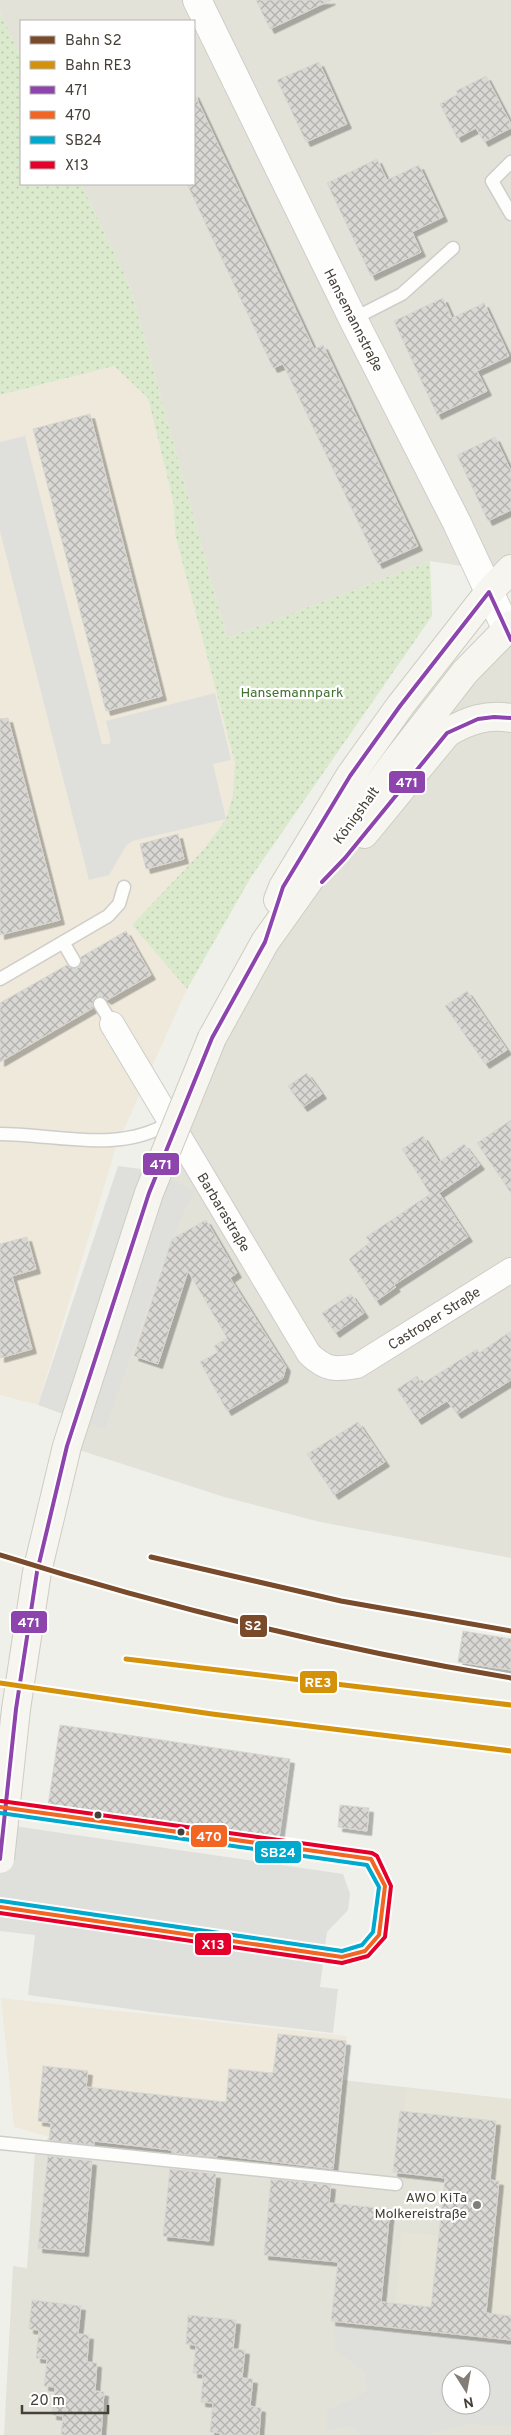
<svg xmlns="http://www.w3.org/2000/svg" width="511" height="2435" font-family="Overpass,sans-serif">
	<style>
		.residential { fill: #e3e2d9; fill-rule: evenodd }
		.commercial { fill: #efe9dc }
		.education { fill: #e6e3d7 }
		.park { fill: url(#park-dots) }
		.parking { fill: #dfdfdb; fill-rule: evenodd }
		.building { fill: url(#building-cross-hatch); stroke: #d8d7d1; filter: url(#shadow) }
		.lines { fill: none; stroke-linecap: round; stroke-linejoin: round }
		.service-casing { stroke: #cecdc9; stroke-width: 15 }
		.minor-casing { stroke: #cecdc9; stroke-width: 26 }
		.tertiary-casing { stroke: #cecdc9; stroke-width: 30 }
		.secondary-casing { stroke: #cecdc2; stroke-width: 30 }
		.service { stroke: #fdfdfc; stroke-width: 12 }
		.minor { stroke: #fdfdfc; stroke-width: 24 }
		.tertiary { stroke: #fdfdfc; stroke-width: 28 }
		.secondary { stroke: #f6f5ef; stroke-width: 28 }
		.secondary-bridge-casing { stroke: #cecdc2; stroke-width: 30; stroke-linecap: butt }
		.secondary-bridge { stroke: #f6f5ef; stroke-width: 28 }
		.bus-1-casing { stroke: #fff; stroke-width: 8 }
		.bus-2-casing { stroke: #fff; stroke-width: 8 }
		.bus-3-casing { stroke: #fff; stroke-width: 8 }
		.bus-4-casing { stroke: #fff; stroke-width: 8 }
		.bus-1 { stroke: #8e44ad; stroke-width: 4 }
		.bus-2 { stroke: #f26522; stroke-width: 4 }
		.bus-3 { stroke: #00a9ce; stroke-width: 4 }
		.bus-4 { stroke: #e4002b; stroke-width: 4 }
		.rail-1-casing { stroke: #fff; stroke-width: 9 }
		.rail-2-casing { stroke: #fff; stroke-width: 9 }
		.rail-1 { stroke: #7a4b2a; stroke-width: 5 }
		.rail-2 { stroke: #d4920b; stroke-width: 5 }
		.bus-dot { fill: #464138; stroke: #fff; stroke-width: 2 }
		.poi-dot { fill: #827e77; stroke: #fff; stroke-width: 2 }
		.labels { text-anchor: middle; stroke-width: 4.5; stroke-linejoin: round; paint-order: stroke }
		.street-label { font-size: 14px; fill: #464138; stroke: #fff }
		.park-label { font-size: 14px; fill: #427230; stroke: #fff }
		.poi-label { font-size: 14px; fill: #464138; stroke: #fff; text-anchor: end }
		.line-badge { stroke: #fff; stroke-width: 2 }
		.badge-label { font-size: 14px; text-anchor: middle; font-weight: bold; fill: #fff }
	</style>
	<defs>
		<pattern id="park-dots" width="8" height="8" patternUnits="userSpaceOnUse" patternTransform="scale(1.25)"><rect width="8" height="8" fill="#dbe9cd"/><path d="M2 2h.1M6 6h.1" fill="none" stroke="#bdc9b1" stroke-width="1.8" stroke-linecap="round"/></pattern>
		<pattern id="building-cross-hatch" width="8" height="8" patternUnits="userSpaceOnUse" patternTransform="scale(1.25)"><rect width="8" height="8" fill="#d9d8d4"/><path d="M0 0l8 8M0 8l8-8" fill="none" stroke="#b2b1ad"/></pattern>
		<filter id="shadow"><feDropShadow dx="4.5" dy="4.5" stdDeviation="0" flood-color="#0004"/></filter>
	</defs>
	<rect width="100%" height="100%" fill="#f0f0eb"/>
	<path class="residential" d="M0,0H511V574L430,561L227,638L130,286L81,184H194V21H21V57L0,12Z
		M511,625V1558L320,1522L224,1497L67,1446L107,1317L265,942Z
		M342,2080L511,2099V2435H4L13,2266L27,2268L35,2152L49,2137L333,2167ZM451,2375H481V2405H451Z"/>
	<path class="commercial" d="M114,366L148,398L173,500L175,534L235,763V778L233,796L226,819L204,849L132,925L187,989L116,1147L38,1405L0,1395V395Z
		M1,1998L347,2036L333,2167L49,2137L14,2127Z"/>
	<path class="education" d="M407,2088L511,2099V2316L395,2304L402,2232L439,2236L445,2178L393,2172L400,2111H404Z"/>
	<path class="park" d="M0,12L21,57V184H81L130,286L227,638L430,561L432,616L251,877L187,989L132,925L204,849L226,819L233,795L235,763L175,534L173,500L148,398L114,366L0,395Z"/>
	<path class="parking" d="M25,436L102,744H109L111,741L106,721L215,693L231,760L213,764L226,819L132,841L126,846L109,875L89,880L0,531V442Z
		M118,1166L156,1171L194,1191L171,1239L105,1429L38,1405Z
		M0,1824L343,1874L350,1894L348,1910L327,1932L320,1987L338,1989L333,2033L152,2012L28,1995L35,1935L0,1931Z
		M334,2326L511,2343V2426L466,2424L426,2435H360L359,2431L351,2426L327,2430V2410L357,2397L367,2390L366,2373L335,2350ZM451,2375H481V2405H451Z"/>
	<path class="building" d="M256,0H331L270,29Z
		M319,62L347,124L306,142L277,80Z
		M486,76L511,124V128L484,142L476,128L457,138L440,104L458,94L456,91Z
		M194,93L314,349L323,345L418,546L378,564L283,364L273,368L187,184H194Z
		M377,159L387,180L419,165L443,217L412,232L421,252L371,276L327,183Z
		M443,298L452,318L484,303L509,356L477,371L487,391L437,415L394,321Z
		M90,414L162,696L106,711L33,429Z
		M495,437L511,471V510L488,521L457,455Z
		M8,718L60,920L0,935V719Z
		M178,834L184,859L146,869L140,844Z
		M126,931L151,975L107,1000L103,997H96L93,1001V1008L0,1062V1003L67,965L70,968H78L81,965V957Z
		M467,991L507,1050L485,1064L445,1006Z
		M307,1073L322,1094L303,1107L288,1086Z
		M511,1120V1193L477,1143Z
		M423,1136L439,1162L464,1144L480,1165L439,1193L468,1237L394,1285L396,1287L376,1301L349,1259L370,1242L366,1237L430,1194L402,1149Z
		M206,1220L237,1273L230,1278L286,1367L283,1378L227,1411L200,1362L218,1352L214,1346L227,1338L188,1271L158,1364L134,1356L172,1239Z
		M27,1237L36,1269L12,1276L32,1349L0,1358V1244Z
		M351,1294L364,1313L335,1333L322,1313Z
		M511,1331V1380L457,1414L447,1401L417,1420L397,1389L417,1376L422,1384L477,1349L479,1353Z
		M358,1422L385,1462L334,1495L307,1454Z
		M463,1631L511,1639V1670L458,1662Z
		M60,1725L290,1759L279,1838L48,1806Z
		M340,1805L369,1808L367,1831L338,1827Z
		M278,2034L346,2041L333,2169L218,2155L217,2157L172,2153V2150L94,2141V2145L49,2140L51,2123L38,2121L43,2066L88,2071L86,2087L226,2102L229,2069L273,2073Z
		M400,2111L496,2121L490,2180L499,2181L486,2313L511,2316V2340L331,2321L338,2262L264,2255L271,2179L331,2185L329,2203L390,2209L381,2302L431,2307L445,2178L393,2172Z
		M48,2156L92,2161L84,2252L38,2248Z
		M170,2169L216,2174L209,2241L163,2236Z
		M32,2300L81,2306L78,2334L89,2335L87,2362L97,2363L95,2391L104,2392L101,2435H61L63,2416L52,2415L55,2387L44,2386L47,2359L36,2358L39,2330L29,2329Z
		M188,2315L236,2320L233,2349L245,2350L242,2378L253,2379L250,2406L261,2408L259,2435H220L221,2433L210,2432L213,2403L201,2402L203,2374L193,2373L196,2345L186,2344Z"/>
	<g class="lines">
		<g class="service-casing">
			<path id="service" d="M511,162L492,181L511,214
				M353,319L402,294L453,248
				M63,942L74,961
				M0,979L108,916L119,904L124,887
				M100,1004L112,1024
				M0,1134C56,1134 118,1154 169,1123
				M0,1907L342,1957L365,1951L379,1935L385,1886L371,1859L2,1808
				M0,2143L396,2184"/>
		</g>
		<g class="minor-casing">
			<path id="minor" d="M112,1024L309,1354C326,1370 335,1370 357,1366L511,1270"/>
		</g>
		<g class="tertiary-casing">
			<path id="tertiary" d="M197,0L353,319L457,523L507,630"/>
		</g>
		<g class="secondary-casing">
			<path id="secondary" d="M364,834L447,733C468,720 487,714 511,718
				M278,900L283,887L350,776L400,706L489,592L511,569
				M212,1038L265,942L332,848L395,762L465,672L511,625"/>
		</g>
		<use href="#service" class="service"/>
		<use href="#minor" class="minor"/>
		<use href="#tertiary" class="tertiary"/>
		<use href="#secondary" class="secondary"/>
		<g class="secondary-bridge-casing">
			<path id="secondary-bridge" d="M0,1859L16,1709L37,1572L67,1446L149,1193L212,1038"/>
		</g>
		<use href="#secondary-bridge" class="secondary-bridge"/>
		<g class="bus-1-casing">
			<path id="bus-1" d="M322,882L345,858L447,733L478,719L494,717L511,718
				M0,1859L16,1709L37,1572L67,1446L149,1193L212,1038L265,942L283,887L350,776L400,706L489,592L511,640"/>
		</g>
		<g class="bus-2-casing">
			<path id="bus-2" d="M0,1807L371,1859L385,1886L379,1935L365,1951L342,1957L0,1907"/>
		</g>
		<g class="bus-3-casing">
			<path id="bus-3" d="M0,1813L367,1865L379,1887L373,1932L362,1945L342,1951L1,1901"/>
		</g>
		<g class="bus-4-casing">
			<path id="bus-4" d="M0,1913L342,1963L368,1956L385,1937L391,1886L377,1856L372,1853L1,1801"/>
		</g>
		<use href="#bus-1" class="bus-1"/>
		<use href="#bus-2" class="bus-2"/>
		<use href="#bus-3" class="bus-3"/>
		<use href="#bus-4" class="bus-4"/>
		<g class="rail-1-casing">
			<path id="rail-1" d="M0,1555C168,1608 337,1649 511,1678
				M151,1557L341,1601L511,1631"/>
		</g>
		<g class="rail-2-casing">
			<path id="rail-2" d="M126,1659L511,1705
				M0,1683L212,1714L511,1751"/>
		</g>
		<use href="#rail-1" class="rail-1"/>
		<use href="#rail-2" class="rail-2"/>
	</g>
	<g class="bus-dot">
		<circle cx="98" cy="1815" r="4.5"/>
		<circle cx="181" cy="1832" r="4.5"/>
	</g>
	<circle class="poi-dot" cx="477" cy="2205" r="5"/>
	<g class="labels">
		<g class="street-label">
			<text transform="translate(354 320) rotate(63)" y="5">Hansemannstraße</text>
			<text transform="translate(356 815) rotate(-54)" y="5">Königshalt</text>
			<text transform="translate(224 1212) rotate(59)" y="5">Barbarastraße</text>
			<text transform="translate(434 1318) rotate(-32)" y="5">Castroper Straße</text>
		</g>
		<g class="park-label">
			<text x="292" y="697">Hansemannpark</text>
		</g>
		<g class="poi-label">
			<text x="467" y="2202">AWO KiTa<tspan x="467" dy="16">Molkereistraße</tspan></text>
		</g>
	</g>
	<g class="line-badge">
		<rect x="388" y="770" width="38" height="24" rx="5" fill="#8e44ad"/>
		<rect x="142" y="1152" width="38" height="24" rx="5" fill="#8e44ad"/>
		<rect x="10" y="1610" width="38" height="24" rx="5" fill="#8e44ad"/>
		<rect x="239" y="1614" width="29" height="24" rx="5" fill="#7a4b2a"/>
		<rect x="299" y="1670" width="39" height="24" rx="5" fill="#d4920b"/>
		<rect x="190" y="1824" width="38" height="24" rx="5" fill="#f26522"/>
		<rect x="254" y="1840" width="48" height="24" rx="5" fill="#00a9ce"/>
		<rect x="194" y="1932" width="38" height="24" rx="5" fill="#e4002b"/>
	</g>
	<g class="badge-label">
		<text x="407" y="787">471</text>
		<text x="161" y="1169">471</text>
		<text x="29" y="1627">471</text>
		<text x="253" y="1630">S2</text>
		<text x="318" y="1687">RE3</text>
		<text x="209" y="1841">470</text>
		<text x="278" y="1857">SB24</text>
		<text x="213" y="1949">X13</text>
	</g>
	<rect x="20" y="20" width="175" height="165" fill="#ffffff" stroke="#b5b3af"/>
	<rect x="30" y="36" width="25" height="8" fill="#7a4b2a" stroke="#b5b3af"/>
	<text x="65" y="45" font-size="15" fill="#464138">Bahn S2</text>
	<rect x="30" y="61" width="25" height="8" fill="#d4920b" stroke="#b5b3af"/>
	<text x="65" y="70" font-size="15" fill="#464138">Bahn RE3</text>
	<rect x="30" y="86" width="25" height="8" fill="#8e44ad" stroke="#b5b3af"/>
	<text x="65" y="95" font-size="15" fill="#464138">471</text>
	<rect x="30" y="111" width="25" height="8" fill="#f26522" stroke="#b5b3af"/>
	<text x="65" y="120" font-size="15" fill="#464138">470</text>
	<rect x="30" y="136" width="25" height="8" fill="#00a9ce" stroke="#b5b3af"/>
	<text x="65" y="145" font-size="15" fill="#464138">SB24</text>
	<rect x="30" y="161" width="25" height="8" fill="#e4002b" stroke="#b5b3af"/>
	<text x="65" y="170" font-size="15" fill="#464138">X13</text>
	<g transform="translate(466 2390) rotate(169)"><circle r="24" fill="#ffffff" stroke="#b5b3af"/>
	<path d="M0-4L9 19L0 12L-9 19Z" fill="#827e77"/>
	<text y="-8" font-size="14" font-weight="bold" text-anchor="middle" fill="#464138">N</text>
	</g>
	<path d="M22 2405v8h86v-8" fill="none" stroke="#464138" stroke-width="2.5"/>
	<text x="30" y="2405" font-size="15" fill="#464138" stroke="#ffffff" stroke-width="4" paint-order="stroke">20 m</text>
</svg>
